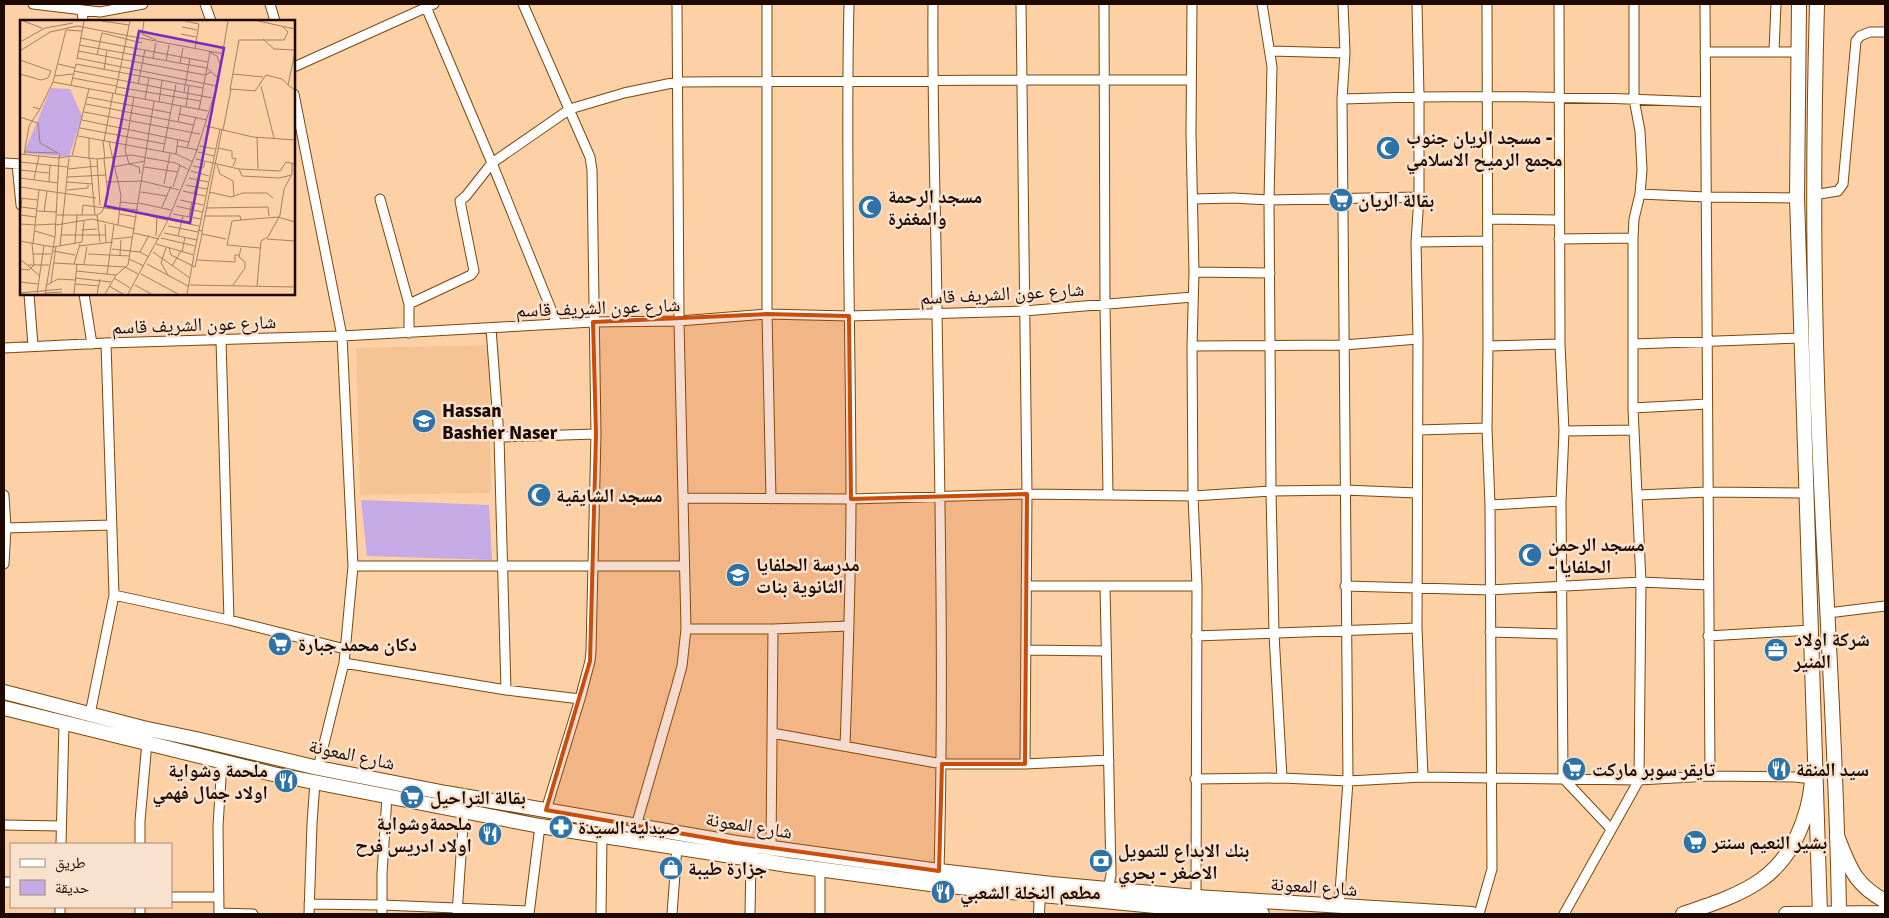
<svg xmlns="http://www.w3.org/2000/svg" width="1889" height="918" font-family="Signika,'Noto Naskh Arabic',sans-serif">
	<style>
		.built { fill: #f5c394 }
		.green { fill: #c5aae6 }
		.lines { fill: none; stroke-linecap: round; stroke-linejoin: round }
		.minor-casing { stroke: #78480c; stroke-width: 11 }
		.tertiary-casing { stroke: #78480c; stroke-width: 12 }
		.primary-casing { stroke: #78480c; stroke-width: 16 }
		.trunk-casing { stroke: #78480c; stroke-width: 16 }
		.minor { stroke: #fff; stroke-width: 9 }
		.tertiary { stroke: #fff; stroke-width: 10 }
		.primary { stroke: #fff; stroke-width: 14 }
		.trunk { stroke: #fff; stroke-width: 14 }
		.marked { fill: #ca4d0a; fill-opacity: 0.2; stroke: #ca4d0a; stroke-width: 4; stroke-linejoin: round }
		.labels { text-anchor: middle; stroke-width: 5; stroke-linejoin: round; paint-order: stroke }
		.poi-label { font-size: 19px; font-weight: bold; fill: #1d0900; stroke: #f9e2cd; text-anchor: start }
		.street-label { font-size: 19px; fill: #1d0900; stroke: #f9e2cd }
		.inset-road { fill: none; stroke: #a38063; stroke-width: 1 }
		.view { fill: #7b2cbf; fill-opacity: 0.15; stroke: #7b2cbf; stroke-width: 2.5 }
		.inset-edge { fill: none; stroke: #1d0900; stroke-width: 2.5 }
	</style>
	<rect width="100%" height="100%" fill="#fdd0a5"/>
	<path class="built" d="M488,345L491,493L360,495L356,348Z"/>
	<path class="green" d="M361,500L489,505L492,560L367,556Z"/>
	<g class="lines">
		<g class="minor-casing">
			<path id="minor" d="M33,4L100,12L143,4
				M205,4L211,21
				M270,4L275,21
				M523,4L590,157L592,170L596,434L591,651L590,661L580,699L546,810
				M767,4V314L771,499
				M933,4C932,107 936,210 937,313C940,499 944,686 939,871
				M1021,4L1027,494L1025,764
				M1104,4L1105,304L1108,494
				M1192,4L1191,134L1194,272L1192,346L1193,496L1197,586L1196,897
				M1262,4L1272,67L1269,200L1271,491L1274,634L1282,778
				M1417,4L1419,96V197L1416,242L1418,339L1417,628L1423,777
				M1559,4L1560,344L1564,431L1561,501L1563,778L1611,829
				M1705,4L1710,776
				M426,7L492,163L557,324
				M82,10L83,21
				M1271,51L1345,53
				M1774,51L1776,4
				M1705,52H1798
				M294,67L434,4
				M294,94L342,336L353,566L344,663L318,768
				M1342,99C1463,95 1584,96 1705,102
				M4,163L21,164
				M17,164L21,205
				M1640,194L1706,197L1797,198
				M1813,195L1838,191L1843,184L1856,41L1860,36L1870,32H1885
				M380,199L409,304V333
				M1193,199L1233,198L1269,200L1419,197
				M1488,219L1558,220
				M1559,239L1633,238
				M1416,242L1488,241
				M1194,272L1270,273
				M29,294L33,346
				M84,294L92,344
				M409,304L471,275L474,271L460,201L466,196L492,163L570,109L624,93L677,82L1021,80H1191
				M491,328L499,437L506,690
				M221,340L229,620
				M1634,344L1801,338
				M1192,346L1344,345L1418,339
				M1488,346L1560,344
				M4,348L106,343L342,336L593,322L679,321L767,314L849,316L1024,311L1193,297
				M1633,408L1707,404
				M1418,430L1487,428
				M1564,431L1634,430
				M499,437L596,434
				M4,495L6,528L4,564
				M1638,495L1708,492L1806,493
				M684,498L851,499L1027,494L1193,496L1271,491L1345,490L1417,493
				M1490,505L1561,501
				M6,528L111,525
				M353,566H684
				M1026,586H1197
				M1105,586L1111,875L1108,889
				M1345,586L1490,590L1641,582L1708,585
				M114,595L229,620L345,649
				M1828,613L1885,606
				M686,629H773L849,626
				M1490,632L1562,634
				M1196,636L1417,628
				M1708,636L1811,630
				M1026,650L1106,651
				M344,663L506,690L580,699
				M90,714L114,595L106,343
				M772,733L942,764H1025L1109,760
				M845,746C848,663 851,580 851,498C851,333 845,168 849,4
				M1195,779L1282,778L1348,781L1423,777L1639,780L1710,776L1795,777L1812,779
				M4,825L61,826
				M636,826L676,688L682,666L686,629L679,321L677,4
				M61,844L64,723
				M140,844V821L147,742
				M771,848L773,629
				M4,882H11
				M171,897H219
				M309,904L382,905V874L387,796
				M1339,906L1348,781L1342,99L1345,53L1343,4
				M60,907V914
				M219,913L253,914
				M140,914V907
				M219,914L218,826L222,762
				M309,914L312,823L315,782
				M382,914V905L529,911
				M457,914L464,811
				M529,914L540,826
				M601,914L602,835
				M672,914L677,847
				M750,914L751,859
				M820,914V869
				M1479,914L1492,869L1490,505L1487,428L1488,346L1487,4
				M1564,914L1639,780L1641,582L1633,408V238L1634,219L1640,194L1642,170L1640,131L1634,99V4"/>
		</g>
		<g class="tertiary-casing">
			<path id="tertiary" d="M1039,914L1040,889"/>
		</g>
		<g class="primary-casing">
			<path id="primary" d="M1799,4L1797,198L1820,914
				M1817,4C1813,147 1813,291 1819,434C1825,594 1837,754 1839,914"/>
		</g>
		<g class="trunk-casing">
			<path id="trunk" d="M4,692L143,728L196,739L318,768L446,793L736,843L939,871L1052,884L1196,897L1472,914
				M4,708L273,774L540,826L788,865L938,885L1196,910L1262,914
				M1837,836C1850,868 1854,884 1885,901
				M1683,914C1745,893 1788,879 1807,809C1811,796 1811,782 1815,768
				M1786,914L1885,913"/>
		</g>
		<use href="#minor" class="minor"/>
		<use href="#tertiary" class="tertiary"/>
		<use href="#primary" class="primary"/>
		<use href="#trunk" class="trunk"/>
	</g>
	<path class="marked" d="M767,314L849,316L851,499L1027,494L1025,764H942L939,871L736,843L546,810L590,661L596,434L593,322Z"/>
	<defs>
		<g id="mosque-disc" transform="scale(1.25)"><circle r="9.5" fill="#2d73a8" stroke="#f9e2cd"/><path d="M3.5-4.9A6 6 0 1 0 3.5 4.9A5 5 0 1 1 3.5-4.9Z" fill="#fff"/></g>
		<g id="supermarket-disc" transform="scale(1.25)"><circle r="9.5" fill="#2d73a8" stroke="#f9e2cd"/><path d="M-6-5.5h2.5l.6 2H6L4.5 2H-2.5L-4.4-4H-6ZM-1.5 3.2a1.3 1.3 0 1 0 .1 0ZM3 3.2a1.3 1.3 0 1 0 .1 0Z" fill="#fff"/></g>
		<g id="school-disc" transform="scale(1.25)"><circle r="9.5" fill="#2d73a8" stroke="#f9e2cd"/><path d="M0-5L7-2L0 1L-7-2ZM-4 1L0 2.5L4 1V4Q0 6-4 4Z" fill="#fff"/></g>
		<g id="office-disc" transform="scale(1.25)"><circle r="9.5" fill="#2d73a8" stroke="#f9e2cd"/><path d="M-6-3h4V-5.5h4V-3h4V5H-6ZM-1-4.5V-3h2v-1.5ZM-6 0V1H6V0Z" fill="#fff"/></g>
		<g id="restaurant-disc" transform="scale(1.25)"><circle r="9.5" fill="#2d73a8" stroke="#f9e2cd"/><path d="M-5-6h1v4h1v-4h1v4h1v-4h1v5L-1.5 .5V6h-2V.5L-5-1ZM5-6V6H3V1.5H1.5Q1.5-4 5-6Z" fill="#fff"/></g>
		<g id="pharmacy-disc" transform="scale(1.25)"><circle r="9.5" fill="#2d73a8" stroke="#f9e2cd"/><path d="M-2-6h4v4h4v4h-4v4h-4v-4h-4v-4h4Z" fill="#fff"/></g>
		<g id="bank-disc" transform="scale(1.25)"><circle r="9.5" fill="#2d73a8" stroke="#f9e2cd"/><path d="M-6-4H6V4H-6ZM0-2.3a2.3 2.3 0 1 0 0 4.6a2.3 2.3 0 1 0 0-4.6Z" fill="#fff"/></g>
		<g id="shop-disc" transform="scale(1.25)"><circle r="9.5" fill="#2d73a8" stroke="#f9e2cd"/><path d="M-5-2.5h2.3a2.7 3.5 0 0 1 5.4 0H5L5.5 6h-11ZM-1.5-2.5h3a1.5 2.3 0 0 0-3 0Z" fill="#fff"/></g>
	</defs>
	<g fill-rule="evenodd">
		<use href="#mosque-disc" x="1388" y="148"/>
		<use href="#supermarket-disc" x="1341" y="200"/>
		<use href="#mosque-disc" x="870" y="207"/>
		<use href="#school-disc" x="424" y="421"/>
		<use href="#mosque-disc" x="539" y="495"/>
		<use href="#mosque-disc" x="1530" y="555"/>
		<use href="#school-disc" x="738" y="575"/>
		<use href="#supermarket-disc" x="280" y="644"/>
		<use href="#office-disc" x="1776" y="650"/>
		<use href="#supermarket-disc" x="1574" y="769"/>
		<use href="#restaurant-disc" x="1779" y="769"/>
		<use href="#restaurant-disc" x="286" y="781"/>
		<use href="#supermarket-disc" x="412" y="797"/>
		<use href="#pharmacy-disc" x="561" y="827"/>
		<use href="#restaurant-disc" x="490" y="834"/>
		<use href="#supermarket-disc" x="1695" y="842"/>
		<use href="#bank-disc" x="1101" y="861"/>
		<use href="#shop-disc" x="671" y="868"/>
		<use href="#restaurant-disc" x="943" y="892"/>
	</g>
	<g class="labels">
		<g class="poi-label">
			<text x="1406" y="144">مسجد الريان جنوب -<tspan x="1406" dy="22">مجمع الرميح الاسلامي</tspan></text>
			<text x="888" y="203">مسجد الرحمة<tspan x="888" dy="22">والمغفرة</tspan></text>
			<text x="1358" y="207">بقالة الريان</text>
			<text x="442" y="417">Hassan<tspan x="442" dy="22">Bashier Naser</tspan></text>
			<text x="556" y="502">مسجد الشايقية</text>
			<text x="1548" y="551">مسجد الرحمن<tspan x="1548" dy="22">- الحلفايا</tspan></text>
			<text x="756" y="571">مدرسة الحلفايا<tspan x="756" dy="22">الثانوية بنات</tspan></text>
			<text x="1794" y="646">شركة اولاد<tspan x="1794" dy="22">المنير</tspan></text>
			<text x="298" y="651">دكان محمد جبارة</text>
			<text x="1592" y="776">تايقر سوبر ماركت</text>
			<text x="1796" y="776">سيد المنقة</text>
			<text x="268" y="777" text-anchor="end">ملحمة وشواية<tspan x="268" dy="22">اولاد جمال فهمي</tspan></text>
			<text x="430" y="804">بقالة التراحيل</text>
			<text x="472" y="830" text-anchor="end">ملحمةوشواية<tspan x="472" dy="22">اولاد ادريس فرح</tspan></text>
			<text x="578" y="834">صيدلية السيدة</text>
			<text x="1712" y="849">بشير النعيم سنتر</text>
			<text x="1118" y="857">بنك الابداع للتمويل<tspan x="1118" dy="22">الاصغر - بحري</tspan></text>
			<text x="688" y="875">جزارة طيبة</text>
			<text x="960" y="899">مطعم النخلة الشعبي</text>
		</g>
		<g class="street-label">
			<text transform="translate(1002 293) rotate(-3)" y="7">شارع عون الشريف قاسم</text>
			<text transform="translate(598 307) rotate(-2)" y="7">شارع عون الشريف قاسم</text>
			<text transform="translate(194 324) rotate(-2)" y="7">شارع عون الشريف قاسم</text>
			<text transform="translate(352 754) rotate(12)" y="7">شارع المعونة</text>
			<text transform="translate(749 825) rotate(9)" y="7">شارع المعونة</text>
			<text transform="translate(1314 886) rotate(4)" y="7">شارع المعونة</text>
		</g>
	</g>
	<g transform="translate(20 20)">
		<rect width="275" height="275" fill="#fdd0a5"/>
		<path d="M31,68L50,69L62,96L49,137L4,133Z" fill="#c5aae6"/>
		<path class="inset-road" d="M3,1L22,8M82,1L109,5M124,1L122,14L136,20M165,1L179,4L175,28M238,1L275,9M162,7L177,10M161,14L176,17M60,18L188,42M243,19L254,29L275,30M0,22L25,8L53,3M59,25L187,48L197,57M0,31L30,12L57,6L204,34M58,31L185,55L191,52M189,32L197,36L200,44M275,32L268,65L275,70M77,35L82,13L122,23M57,38L197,66M133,38L136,23M57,39L64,1M0,40L31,51L28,58L21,60L0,54M146,41L149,25M160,43L163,28M38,44L55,48M56,44L183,68M84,50L87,30M54,51L192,78M213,54L243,57M35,56L53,54M52,58L97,66M33,62L188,91M118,64L125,30M51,65L56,44M241,66L254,118M97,67L180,81M210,70L219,20H264L268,12L263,7M164,72L170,38M95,74L110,1M67,77L151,93M114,77L105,130L109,144L119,147L120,154M125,79L129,58M139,82L142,61M66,84L174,105M13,87L20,89L33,62L46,10L62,11M166,87L169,66M179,90L190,32M64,92L180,114M159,94L187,100M0,97L18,103L20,123L40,134L39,138L0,134M62,100L169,122M158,102L161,86M186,106L233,117L275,120M60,108L145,124M203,110L211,69L235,71L246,55L262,59L268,65M58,116L156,134L173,142M237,117L238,149M69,118V139M83,121L85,139M84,121L93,73M89,122L101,175L98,205M157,126L178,130M180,126L195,129M167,128L176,97M198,128L212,131V138L216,139L213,146M4,132L37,133M143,132L156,64M178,132L194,136M156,134L158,119M4,135L9,106L20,89M52,136L77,139L111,135L156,143L169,150M70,139L75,195M77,139L80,185M176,139L219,149L260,151L266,142L275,144M0,142L48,147M197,145L200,154L213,161L214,176M173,146L183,148L185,142M93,147L125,141M124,147L158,152M48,149L78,146M219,149L222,156L259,158L272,155V143M0,150L29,153M171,151L189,156M179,154L176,167L187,169M47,157L86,155M0,158L38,163M169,158L188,162M14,159L19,136M29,162L30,145M47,162L73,164M87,162L122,161L159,170M144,164L150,134M166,165L176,167L174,174M0,167L76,178M153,167L160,145M47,170L68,168V165M163,171L185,176M121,172L147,176M189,172L211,177L223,173H247L253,178M0,178L18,180M160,180L183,185M101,182L118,184M119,183L151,190M156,186L182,192M1,187L17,189M142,187L151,166M100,188L118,190M186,188L248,187L249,196M17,191L36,192M24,192L27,171M117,193L147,200M99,194L117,197M153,194L181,199M0,195L16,197M37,195H77L82,192L88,176L84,139M62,195L63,185L100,190M77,195L80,222M185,196H220L221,200L258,197L275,202M0,197L2,178M169,197L172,182M150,200L179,206M221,200L212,201L207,225L240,228M0,204L16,205M85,204L86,222M16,205L36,204M36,205L72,199L115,209M148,206L178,212M61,210L77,209M178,210L182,211V214L206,219M15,211L35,217M182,211L202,109M114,213L139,219M144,213L177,220M41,215H62M62,215H85M136,216L137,196M158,216L163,196M141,218L175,226M93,219L113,217M247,219L275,221M0,221L33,227L62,222L64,201M13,223L19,170M55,223L57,195M136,224L174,235L167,274M40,226L49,138M59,226L93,222M146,228L141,243L148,255M149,228L151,235L175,247L182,214M92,229L120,232L129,237M33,231L55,235M120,232L129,215M133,232L170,258M162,232L165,217M13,234H31M68,234L110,236M174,234L200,109M100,235L101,220M0,239L20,256M109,239L124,246M177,240L215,242V235H219M34,243L105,247L118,254M54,244L60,224M64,244L67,227M127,244L168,266M8,245H29M152,246L161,231M0,249L9,250L14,245L12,223M56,251L96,255M87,254L94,205M121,254L158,274M55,258L91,262M94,258L110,268M0,262L18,264M31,263L36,226M55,264L79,266M27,265L38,259L55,260M115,265L131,274M170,265L275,267M213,265L225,248V242L219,237L221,228M89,266L103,274M237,266L241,221L248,217L260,195L264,169L271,156M0,273L42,269M25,273L42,272M17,274L24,225M25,274L35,217L39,138L52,136L69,69M54,274L57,244M77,274L80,259M85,274L96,255L108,245L134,81M108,274L148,200L176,133L197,66L208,1"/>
		<path class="view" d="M119,11L204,28L170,203L85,186Z"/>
		<rect width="275" height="275" class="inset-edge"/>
	</g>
	<rect width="1889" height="918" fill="none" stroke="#1d0900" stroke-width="10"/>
	<rect x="10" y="843" width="162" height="65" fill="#f9e2cd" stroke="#a18b7b"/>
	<rect x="20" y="859" width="25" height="8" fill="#ffffff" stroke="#a18b7b"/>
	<text x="55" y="868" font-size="15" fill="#1d0900">طريق</text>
	<rect x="20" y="880" width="25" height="15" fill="#c5aae6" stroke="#a18b7b"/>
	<text x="55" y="893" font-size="15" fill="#1d0900">حديقة</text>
</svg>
